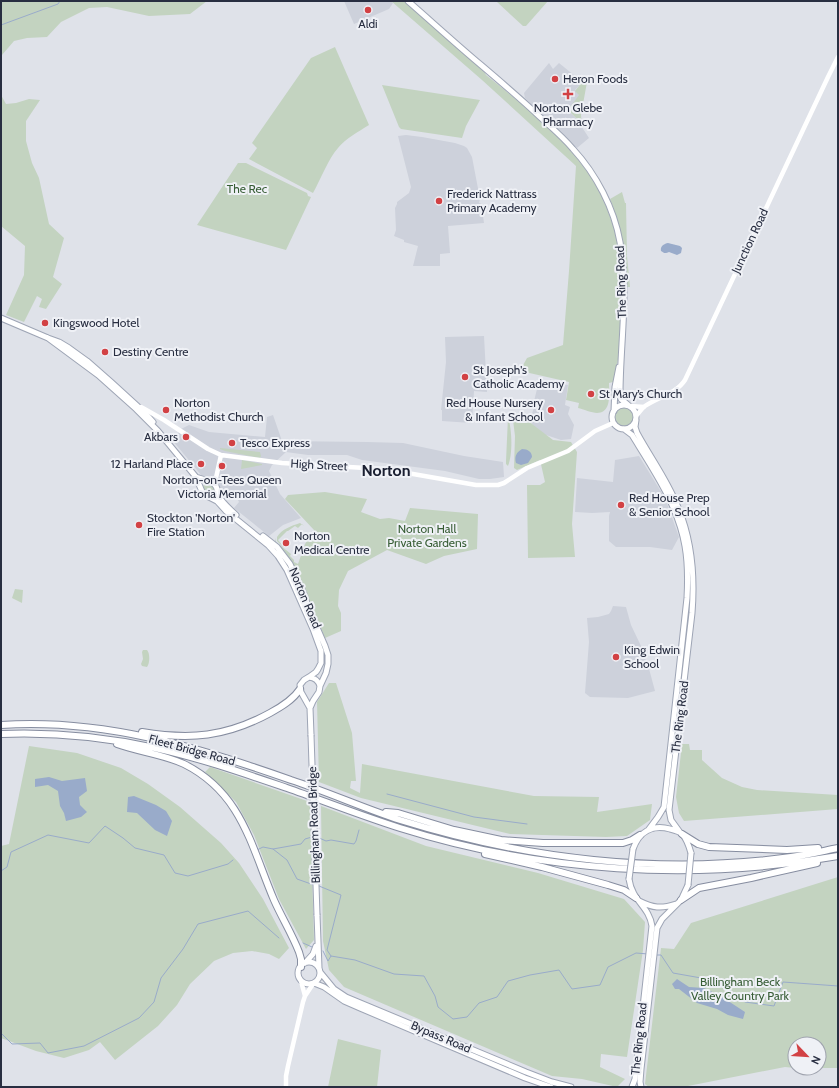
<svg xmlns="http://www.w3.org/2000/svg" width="839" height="1088" font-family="Cabin,sans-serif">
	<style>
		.built { fill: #cdd1db }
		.green { fill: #c3d3c0 }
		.water { fill: #99abca }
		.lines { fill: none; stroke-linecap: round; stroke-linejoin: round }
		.stream { stroke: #99abca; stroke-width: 1 }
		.primary-casing { stroke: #9ea5b5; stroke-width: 7 }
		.highway-casing { stroke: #868da0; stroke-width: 8 }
		.secondary { stroke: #fff; stroke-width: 4.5 }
		.primary { stroke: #fff; stroke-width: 5 }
		.highway { stroke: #fff; stroke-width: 6 }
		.primary-bridge-casing { stroke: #9ea5b5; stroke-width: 7; stroke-linecap: butt }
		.primary-bridge { stroke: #fff; stroke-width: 5 }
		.poi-dot { fill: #d24144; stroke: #eff1f6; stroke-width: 1.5 }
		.labels { text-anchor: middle; stroke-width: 4; stroke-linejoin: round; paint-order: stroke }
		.poi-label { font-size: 12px; fill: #282e41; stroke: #eff1f6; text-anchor: start }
		.park-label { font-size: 12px; fill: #375d35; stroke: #eff1f6 }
		.street-label { font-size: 12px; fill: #282e41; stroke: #eff1f6 }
		.district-label { font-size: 16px; font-weight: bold; fill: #1a1f31; stroke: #eff1f6 }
	</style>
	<rect width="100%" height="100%" fill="#dfe2e9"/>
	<path class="built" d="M344,1H391L393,3L389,9L354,24Z
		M549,63L553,69L559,63L575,76L578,75L585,81L583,82L575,90L580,95L568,110L576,118L589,138L577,148L525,98L524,93Z
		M406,135L422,137L455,143L464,146L467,148L472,157L480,199L479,203H481L484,223L448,226L450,253L440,254V266H413L418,246L404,242V240L394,236L396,230L395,208L397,204V202L409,193L411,187L398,136Z
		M484,336L487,392L474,391L472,423L442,421V410H441L446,362L445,337Z
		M555,383L568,385L565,405L570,407L568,414L574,425L571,439L561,440L543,434L530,422V420L536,401H534L537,389L536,385L554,388Z
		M273,415L282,441L367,442L403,443L464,456L503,462L504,477L490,479H479L445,471L362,460L347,455H308L286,452L272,465L269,471L280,494L301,518L283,525L269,536L234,508L239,502L233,490L222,494L219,484L202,476L173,441L181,429L189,425L209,432L265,437L267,417Z
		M639,456L665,498L679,537L672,550L650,547H616L609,541V516L610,512L592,513L575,512L577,478L613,482L615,460Z
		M613,606L626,607L631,625L641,646V650L648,665L655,691L628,698L590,697L585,693L589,642L587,618L598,617L609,614L611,611Z"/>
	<path class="green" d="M1,1H207L190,14L149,16L107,7L89,8L61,22L47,37L27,38L14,41L2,55L1,58Z
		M391,1H405L483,69L486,75L501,87L535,115L567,145L592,178L605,203L616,234L620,269L621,303L619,355L613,382L609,383C609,393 612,413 597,413C592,413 583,409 578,408L579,403L566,400L569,382L525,372L522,367L527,358L563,345L569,271L576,166L482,80Z
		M498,1H548L526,26H523L497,2Z
		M335,47L369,125C358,132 346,138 338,148C328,159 321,179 313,193L249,159L257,148L252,143L311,58Z
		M583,81H585L587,82L581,115L582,127L576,118L568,110V107H570L579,95L575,91Z
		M382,85L480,100L466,126L462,138L401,129L399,127Z
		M1,95L6,104L16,103L29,99L40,100L26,121V141L32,163L39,178L49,224L64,238L53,277L62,284L46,309L39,307L42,299L37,296L24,322L6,315L24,275L25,246L1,226Z
		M238,163H246L307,193L308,196L311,197L286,250L197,225Z
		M622,192L625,203H626L627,256L630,287H626C627,256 621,227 610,199Z
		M614 417a10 10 0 1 1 20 0a10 10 0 1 1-20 0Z
		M512,412L519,414L553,440L571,442L577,452L572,524L575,557L528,558L527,485H540L545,482L540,460L517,470L514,468L515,436Z
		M508,417C512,429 513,454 508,466L506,464V461Z
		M220,448L260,452L261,456L260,458L225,451L220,449Z
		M242,460L262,464V465L241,469Z
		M205,482C211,484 215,486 215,492L212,495L205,492L202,488Z
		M325,492L367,499L361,512L380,519L389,518L405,521L410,508L478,514L477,549L444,556L426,564L387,550L348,571L339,590L338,606L341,613V631L325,638L298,574L286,553L275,542L276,538V542L291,554L290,556L294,560V562L298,564L305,544L314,530L285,499L288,495Z
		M300,523L304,526L302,524L298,528L295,526L288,531H287L278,540L283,546V547L277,541V537C282,529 291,526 300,523Z
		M15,589L23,590L22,603L12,598Z
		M143,650H147C150,653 150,663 147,667L142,666L141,664L143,659L142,652Z
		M329,683H336L352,733L356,781H351L350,788L360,793L362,764L534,796L599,797L597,812L652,804L650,820L627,836L606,837L510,834L361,798L319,782L317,702Z
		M682,744H689L690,750H702V760L722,778L742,787L757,790L838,795V809L684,821L679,813L676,797Z
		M29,746L77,753L121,768L148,784L180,807L221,843L239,863L263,899L289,948L279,959L269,954L252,951L233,953L214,961L190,984L177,1005L158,1026L115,1060L100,1042L89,1050L64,1058L36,1051L1,1038V846L9,844Z
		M210,767L310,802L314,940L306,949L279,899L254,835L236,802L205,772Z
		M321,806L426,846L538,873L624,899L645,922L643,950L627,1057L601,1054L600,1067L625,1079L617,1087L582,1079L552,1076L344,987L329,970L323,941Z
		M838,877V1068H819V1044H795V1068L785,1067L683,1087H649L645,1084L661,948L674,949L691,923Z
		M338,1039L381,1050L377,1087H328Z"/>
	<path class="water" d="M668,243L680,246L682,248L681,253L677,255L669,252C665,254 664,253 661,251C660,246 664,244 668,243Z
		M522,449C528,449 532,452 532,457L528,463L521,465L516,463C514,456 517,452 522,449Z
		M49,777L62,781L85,778L87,791L79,797L80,805L87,812L81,817L66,821L64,813L60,806L58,791L48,785L35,787V779Z
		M134,796L156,805L166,811L172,821L167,836L155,830L137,813L127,812L128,797Z
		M677,979L689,987L704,988L719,995L745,1012L743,1019L728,1015L717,1009L697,1003L679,989H675L672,984Z"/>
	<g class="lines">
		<path class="stream" d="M1,25L58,4L60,1
			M387,794L474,817L527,824
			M317,837L326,841L331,840L354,844L356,841L359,830
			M273,849L287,860L297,879L314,885
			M257,850L263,847L273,849L301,844L305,839L312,837
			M1,871L7,867L11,852L48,835L89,843L105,826L123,838L135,848L164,855L175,873L188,876L228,864L233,860
			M319,886L341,895L327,950L331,956
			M303,943L312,947
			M323,951L328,961L331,956L355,960L394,974L424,976L435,996L438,1007L453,1019L467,1017L479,1003L497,997L508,981L530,975L559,970L572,989L600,985L608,967L636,953L648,954
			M657,955H661L673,973L718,981L745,1002L774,1006L783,982L838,986
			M1,1033L12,1044L40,1043L48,1053L84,1046L139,1018L154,1002L161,978L183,949L198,924L248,911L279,938"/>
		<g class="primary-casing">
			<path id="primary" d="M408,1C432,22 456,44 481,65C501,82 521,99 540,117C551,127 563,137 573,149C596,174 614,208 620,242C629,292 620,344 620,394L621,399L628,405
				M1,318L48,338L59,342L69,348L87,361L112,383L144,412L153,422
				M48,338L98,375L136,409L158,431L196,477L203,494L217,501L226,511L268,545L278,556L287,570L313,629L321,651V663L318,669L316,672L309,677L304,680L300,685L301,692L310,708
				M612 417a12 12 0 1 1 24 0a12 12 0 1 1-24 0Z
				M614,411L615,387L619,367
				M636,420L635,427L637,433C650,457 667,480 677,505C692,539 695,576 692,613L669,810L671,820L679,831
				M624,429L632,435C653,469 678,505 685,546C688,563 688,580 687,598L664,807L658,817L649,829
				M196,477C201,479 211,481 214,484C218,487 217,491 219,496C222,503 230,509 236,515
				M263,536L277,547L290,564L304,594L308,607L325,646L328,655V664L326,673L320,686L319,692L313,701L310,708L311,735
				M309,677C315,678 318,680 320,686
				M633,849C639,832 652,824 670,829C674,830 679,831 682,834C687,839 689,846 691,853
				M629,879C632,901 649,906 652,926L635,1079L632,1087
				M639,901C653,908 661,909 676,904
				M317,915L319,968
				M298 973a11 11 0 1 1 22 0a11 11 0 1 1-22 0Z
				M305,963L313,954L316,946
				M320,972L334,989L346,997L526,1072L552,1082L571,1087
				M314,983L324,987L344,1001L360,1008L525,1078L551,1087
				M641,1087L640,1082L641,1069L657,928L662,919L681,900L688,885"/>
		</g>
		<g class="highway-casing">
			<path id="highway" d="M1,725C101,718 198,747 291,780C328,792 363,808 400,820C525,859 661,875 791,857C807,855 823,851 838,848
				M142,732C190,740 226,737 270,713C281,707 293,700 300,689
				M1,734C52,732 105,737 155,748C200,758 243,773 287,788C324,801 362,816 400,828C540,872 693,882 838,856
				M117,744C139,752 163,754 184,764C242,793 251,846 274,900C282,918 292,934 299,952L301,959V967
				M386,812L398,813L454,830L501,840L543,843H623L632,840L640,835
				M682,834L698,844L709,847L787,850L818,848
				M485,854L542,867L608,885L624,890L636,898
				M681,900L699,888L751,878L817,863"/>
		</g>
		<path class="secondary" d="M630,406L644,407
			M141,407L164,420L208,449L221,455L282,463L382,469L413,474L476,485H498L504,483L527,468L568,451L595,431L613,423
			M636,416C639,413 641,409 645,406C658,397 676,394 685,380L828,77L838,57
			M216,486V478L221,455
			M301,981L305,996
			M286,1087V1076L288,1066L303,1002L305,996L313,984"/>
		<use href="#primary" class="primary"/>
		<use href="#highway" class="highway"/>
		<g class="primary-bridge-casing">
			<path id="primary-bridge" d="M311,735L317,915
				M629,879L633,849
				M688,885L691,853"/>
		</g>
		<use href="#primary-bridge" class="primary-bridge"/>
	</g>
	<g class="poi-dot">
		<circle cx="368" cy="10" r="4"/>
		<circle cx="555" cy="79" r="4"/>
		<path d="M566 88h4v4h4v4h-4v4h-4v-4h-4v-4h4z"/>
		<circle cx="439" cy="201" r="4"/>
		<circle cx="45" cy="323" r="4"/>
		<circle cx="105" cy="352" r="4"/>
		<circle cx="465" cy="377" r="4"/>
		<circle cx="591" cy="394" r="4"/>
		<circle cx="166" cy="410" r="4"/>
		<circle cx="551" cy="410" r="4"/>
		<circle cx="186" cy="437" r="4"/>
		<circle cx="232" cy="443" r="4"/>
		<circle cx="201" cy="464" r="4"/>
		<circle cx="222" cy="466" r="4"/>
		<circle cx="621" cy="505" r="4"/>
		<circle cx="139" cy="525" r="4"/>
		<circle cx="286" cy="543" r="4"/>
		<circle cx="616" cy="657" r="4"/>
	</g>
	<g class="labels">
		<g class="poi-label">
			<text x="368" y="28" text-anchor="middle">Aldi</text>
			<text x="563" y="83">Heron Foods</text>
			<text x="568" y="112" text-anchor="middle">Norton Glebe<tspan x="568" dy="14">Pharmacy</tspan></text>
			<text x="447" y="198">Frederick Nattrass<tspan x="447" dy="14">Primary Academy</tspan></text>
			<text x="53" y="327">Kingswood Hotel</text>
			<text x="113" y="356">Destiny Centre</text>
			<text x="473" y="374">St Joseph's<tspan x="473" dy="14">Catholic Academy</tspan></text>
			<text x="599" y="398">St Mary’s Church</text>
			<text x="174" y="407">Norton<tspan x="174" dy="14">Methodist Church</tspan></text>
			<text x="543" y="407" text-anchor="end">Red House Nursery<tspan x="543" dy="14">&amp; Infant School</tspan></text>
			<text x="178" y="441" text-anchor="end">Akbars</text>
			<text x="240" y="447">Tesco Express</text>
			<text x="193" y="468" text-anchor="end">12 Harland Place</text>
			<text x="222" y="484" text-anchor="middle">Norton-on-Tees Queen<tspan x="222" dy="14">Victoria Memorial</tspan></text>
			<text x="629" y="502">Red House Prep<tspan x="629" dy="14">&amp; Senior School</tspan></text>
			<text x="147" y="522">Stockton 'Norton'<tspan x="147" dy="14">Fire Station</tspan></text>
			<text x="294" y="540">Norton<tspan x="294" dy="14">Medical Centre</tspan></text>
			<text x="624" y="654">King Edwin<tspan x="624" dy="14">School</tspan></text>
		</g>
		<g class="park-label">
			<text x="247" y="193">The Rec</text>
			<text x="427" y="533">Norton Hall<tspan x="427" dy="14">Private Gardens</tspan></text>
			<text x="740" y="986">Billingham Beck<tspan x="740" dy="14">Valley Country Park</tspan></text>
		</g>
		<g class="street-label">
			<text transform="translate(750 241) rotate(-65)" y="4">Junction Road</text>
			<text transform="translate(621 282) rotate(-92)" y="4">The Ring Road</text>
			<text transform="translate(319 465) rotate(3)" y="4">High Street</text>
			<text transform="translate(305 598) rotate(67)" y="4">Norton Road</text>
			<text transform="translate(680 717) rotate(-83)" y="4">The Ring Road</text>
			<text transform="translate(192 750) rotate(15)" y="4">Fleet Bridge Road</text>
			<text transform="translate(314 825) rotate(-92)" y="4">Billingham Road Bridge</text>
			<text transform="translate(441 1037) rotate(23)" y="4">Bypass Road</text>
			<text transform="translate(639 1039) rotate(-84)" y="4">The Ring Road</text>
		</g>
		<g class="district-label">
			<text x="386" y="476">Norton</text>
		</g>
	</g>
	<rect width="839" height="1088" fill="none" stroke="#282e41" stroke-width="4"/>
	<g transform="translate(807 1056) rotate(115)"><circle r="19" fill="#eff1f6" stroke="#9fa3ae"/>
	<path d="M0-3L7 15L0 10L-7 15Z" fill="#d24144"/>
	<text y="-6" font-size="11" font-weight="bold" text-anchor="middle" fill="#282e41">N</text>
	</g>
</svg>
